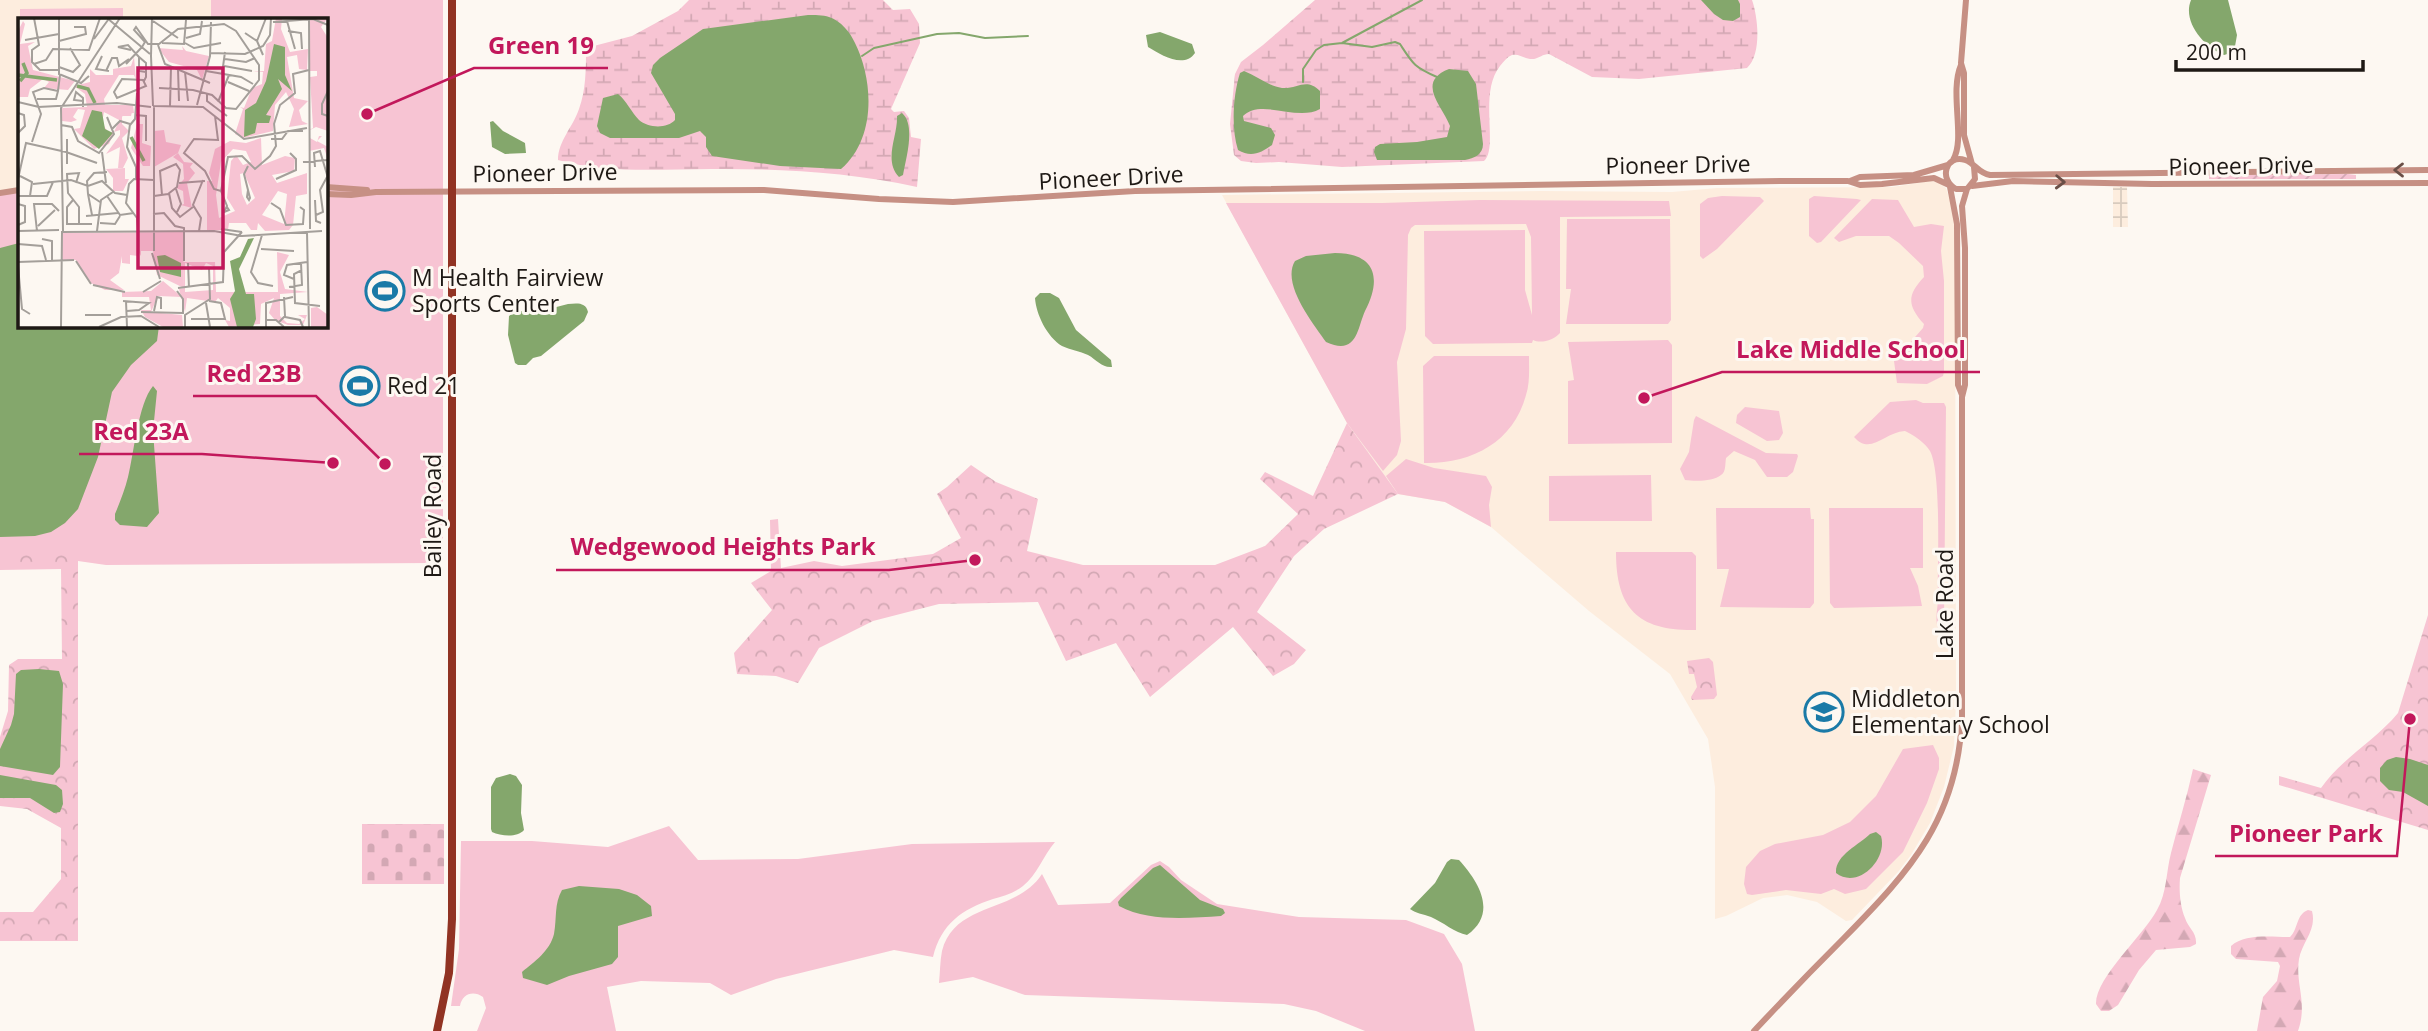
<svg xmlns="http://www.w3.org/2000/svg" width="2428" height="1031" font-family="'Open Sans',sans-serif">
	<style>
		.built { fill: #fdedde }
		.industrial { fill: url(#industrial-grid) }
		.grass { fill: #f7c4d3 }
		.forest { fill: url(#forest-firs) }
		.wetland { fill: url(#wetland-marsh) }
		.cemetery { fill: url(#cemetery-stones) }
		.park { fill: url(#park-crowns) }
		.garden { fill: url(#garden-furrows) }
		.water { fill: #84a76c }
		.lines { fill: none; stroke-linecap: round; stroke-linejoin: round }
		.stream { stroke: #84a76c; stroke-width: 2 }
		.minor { stroke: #c69084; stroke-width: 6 }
		.major { stroke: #913323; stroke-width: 8 }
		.oneway { stroke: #6a4f47 }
		.labels { text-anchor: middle; stroke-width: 6; stroke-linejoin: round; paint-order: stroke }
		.street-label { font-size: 23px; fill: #1e1915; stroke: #fdf8f2 }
		.poi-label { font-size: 23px; fill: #1e1915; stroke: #fdf8f2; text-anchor: start }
		.inset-river { fill: none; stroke: #84a76c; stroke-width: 3.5 }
		.inset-road { fill: none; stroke: #a49f9a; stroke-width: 2 }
		.view { fill: #c2185b; fill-opacity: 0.15; stroke: #c2185b; stroke-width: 3.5 }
		.inset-edge { fill: none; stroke: #1e1915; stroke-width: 3.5 }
		.leader { fill: none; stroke: #c2185b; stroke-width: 2.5 }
		.callout-dot { fill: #c2185b; stroke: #fdf8f2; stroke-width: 2.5 }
		.callout-label { font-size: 24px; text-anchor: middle; font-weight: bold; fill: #c2185b; stroke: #fdf8f2; stroke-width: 6; stroke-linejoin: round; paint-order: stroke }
	</style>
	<defs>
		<pattern id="industrial-grid" width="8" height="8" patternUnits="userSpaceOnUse" patternTransform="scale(1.75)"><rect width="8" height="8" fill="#fdedde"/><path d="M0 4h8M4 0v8" fill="none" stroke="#d8cbbe"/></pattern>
		<pattern id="forest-firs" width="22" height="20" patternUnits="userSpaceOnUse" patternTransform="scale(1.75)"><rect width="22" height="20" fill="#f7c4d3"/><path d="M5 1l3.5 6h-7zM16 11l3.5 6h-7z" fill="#d3a8b4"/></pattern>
		<pattern id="wetland-marsh" width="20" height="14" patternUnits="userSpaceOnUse" patternTransform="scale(1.75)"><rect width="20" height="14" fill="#f7c4d3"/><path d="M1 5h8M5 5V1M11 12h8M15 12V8" fill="none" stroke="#d3a8b4"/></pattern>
		<pattern id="cemetery-stones" width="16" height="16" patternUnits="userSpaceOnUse" patternTransform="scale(1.75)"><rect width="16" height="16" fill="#f7c4d3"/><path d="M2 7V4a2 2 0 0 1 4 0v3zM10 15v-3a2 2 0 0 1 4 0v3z" fill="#d3a8b4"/></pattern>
		<pattern id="park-crowns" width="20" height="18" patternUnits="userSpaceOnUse" patternTransform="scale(1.75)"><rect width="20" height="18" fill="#f7c4d3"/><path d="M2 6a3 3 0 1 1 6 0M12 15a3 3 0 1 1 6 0" fill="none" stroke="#d3a8b4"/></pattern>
		<pattern id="garden-furrows" width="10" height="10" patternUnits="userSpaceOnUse" patternTransform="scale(1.75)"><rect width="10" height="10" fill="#f7c4d3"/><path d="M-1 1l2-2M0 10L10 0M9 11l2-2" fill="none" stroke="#d3a8b4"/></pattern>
	</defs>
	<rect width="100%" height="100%" fill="#fdf8f2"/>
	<path class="built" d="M0,0H211V19H19V190L0,193Z
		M1931,181L1938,182L1946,188L1955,217L1956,703L1954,746L1944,787L1930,823L1911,855L1898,872L1852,920L1846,921L1817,902L1787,895L1763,898L1726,916L1715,919V787L1708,739L1670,674L1589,611L1491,527L1445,502L1398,494L1347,423L1222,195L1541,191L1672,192L1717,188L1892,187Z"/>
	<path class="industrial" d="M2113,187H2127L2128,227H2113Z"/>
	<path class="grass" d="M211,0H443V550L435,563L106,565L78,561L77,553H0V193L19,190V326H326V19H211Z
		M123,8V19H20V9Z
		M1722,196L1760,197L1764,201L1717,249L1703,259L1700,256V204L1708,198Z
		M1814,196L1857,199L1861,200L1821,242L1817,243L1809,236V199Z
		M1872,199L1898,200L1914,227L1931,224L1944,226L1941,251L1944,281V372L1943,376L1927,384L1897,383L1894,361L1923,328L1924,324C1907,305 1907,295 1924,277L1923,266L1899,243L1889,236H1856L1839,242L1834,238Z
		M1480,200L1669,201L1671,216L1560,217V333C1554,340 1541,344 1533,340L1532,343L1433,344L1425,336L1424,231L1525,230V290L1532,315L1531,237L1526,224L1415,225L1411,228L1408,235L1406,329L1397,362L1401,441L1397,455L1383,471L1347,423L1226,203H1382Z
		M1567,219H1670L1671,320L1668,324H1566L1571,289H1566Z
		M1668,340L1672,345V443L1568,444V381L1574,380L1568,342Z
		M1434,356H1529C1529,369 1530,383 1526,395C1513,443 1471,464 1424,463L1423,366Z
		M1916,400L1923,403H1944L1946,407L1944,625L1939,630C1934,621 1938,608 1938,598C1937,567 1942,474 1930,451C1925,443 1914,435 1905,431C1884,432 1871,456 1854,437L1890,402Z
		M1745,407L1779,411L1783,433L1779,440L1767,441L1736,423L1737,415Z
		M1696,416L1766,453L1797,454L1798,456L1793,472L1787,477H1767L1755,460L1734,451L1726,458C1725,464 1726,472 1721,475C1713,482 1694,481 1685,480L1680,469L1689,452L1694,420Z
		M1406,459L1434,468L1486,476L1492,487L1489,505L1491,527L1445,502L1398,494L1386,476Z
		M1651,475L1652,521H1549V476Z
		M1716,508H1810L1811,519H1814V603L1810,608L1720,607L1729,569H1717Z
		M1829,508H1923V568H1910L1918,586L1922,606L1834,608L1830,603Z
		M1616,552H1692L1696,556V630C1639,631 1616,610 1616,552Z
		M1933,745L1939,758V769L1927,803L1903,852L1866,889L1845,894L1834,889L1821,894L1786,890L1752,895L1747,894L1744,884L1746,867L1760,851L1775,844L1823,835L1850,822L1876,796L1903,749Z
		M669,826L698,860L798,859L912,844L1055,842C1043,856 1037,875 1023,886C1014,893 1003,896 993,899C962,909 941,924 933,957L894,950L776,979L731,995L710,983L641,981L607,987L616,1031H477L486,1008L483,997C473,990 462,994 460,1006H451L459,949L461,841H532L608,847Z
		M1160,861L1169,867L1181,880L1217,904L1299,917L1406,920L1444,934L1462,964L1475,1031H1365L1316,1011L1284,1004L1025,995L973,977L939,983C940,973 940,961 942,951C955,901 1016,914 1042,874L1058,905L1110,903L1151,865Z"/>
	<path class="forest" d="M2193,769L2211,775L2180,878C2179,891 2180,906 2185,918C2188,928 2197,932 2196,944L2190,947L2156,950L2139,970L2118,1005L2109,1011H2101L2096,1004C2095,978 2144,935 2157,910C2167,893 2166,872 2171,853C2178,825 2187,797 2193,769Z
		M2308,910L2312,911C2317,930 2302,942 2299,959C2295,984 2308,1003 2298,1031H2257L2263,997L2277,981L2280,966L2278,962L2236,959L2231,954V946C2245,933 2272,937 2290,937C2298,930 2296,914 2308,910Z"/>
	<path class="wetland" d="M689,0H883L893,10L910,9L919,24L920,43L891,109L894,112L904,111L909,118L911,137L921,139L917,187C854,173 788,169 724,169C669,168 611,175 558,160C558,141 573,127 579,109C586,90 586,69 586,48L632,36L678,11Z
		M1315,0H1752C1758,17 1762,54 1747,68L1639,79L1592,77L1549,54C1543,54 1539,58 1534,59C1525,60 1520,53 1512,55C1507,57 1504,61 1500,66C1478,94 1499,147 1484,161L1342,167L1279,162L1256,163L1241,161L1234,155L1230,124L1235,74L1241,62L1263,45Z"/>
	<path class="cemetery" d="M362,824H444V884H362Z"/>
	<path class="park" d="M1347,423L1398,494L1324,529L1294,556L1257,612L1306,650L1294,664L1273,676L1233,627L1150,697L1116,643L1066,661L1038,602L939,604L873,621L819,648L798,683L776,676L737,674L734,653L772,610L751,583L771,571L770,520L778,519L781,568L814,561L842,566L933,554L961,538L937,494L947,487L971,465L996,482L1038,499L1027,551L1083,565H1215L1265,546L1298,514L1260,479L1265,472L1313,496Z
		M0,553H78V941H0V912H33L61,879V828L27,809L0,806V737L8,711L9,665L18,659H62L61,569L0,570Z
		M2428,615V830L2279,785V776L2321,788C2342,758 2375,741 2398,713Z
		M1709,658L1713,662L1717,695L1714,699L1692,700L1691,697L1697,687L1694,674H1689L1687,661Z"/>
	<path class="garden" d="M2348,174L2356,175V179H2209V175Z"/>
	<path class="water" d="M1701,0H1738L1740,4V17L1733,21L1723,20L1714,14Z
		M2191,0H2228L2237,35L2234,52L2224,55C2204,47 2182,22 2191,0Z
		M808,15C814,15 823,15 829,17C841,21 850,32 855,43C874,81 876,139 841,169L780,166L712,156L706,147V137L700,131L679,138H610L600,133L597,126L603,98L618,94C627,101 631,112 639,120C648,128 667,129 675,120V114L651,73L653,65L660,58L703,29Z
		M1160,32L1192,44L1195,53C1184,69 1161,55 1148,47L1146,35Z
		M1449,69L1468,71L1476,84L1483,144C1483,155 1474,158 1465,160H1377L1374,152L1375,147L1380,144L1417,142L1447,137L1450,126C1443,107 1415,82 1449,69Z
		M1244,71C1257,76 1268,86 1282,88C1298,89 1306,77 1320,91V109C1297,122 1261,98 1243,116L1244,121L1271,128L1275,135L1272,145C1261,153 1251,158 1238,150C1231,128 1233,95 1240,73Z
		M902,113C916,125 906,158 903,175L899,177C883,160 898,136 897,116Z
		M493,121L503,131L525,143L526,153L505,154L492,147L490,122Z
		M19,243V326H159L157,341L131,365L112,392L98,457L78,509L65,523L51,532L35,536L0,537V248Z
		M1335,253C1376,253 1382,279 1365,311C1357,329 1357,356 1326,342C1313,323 1281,284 1295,261L1306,256Z
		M1040,293H1050L1059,298L1076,330L1111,360L1112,367C1102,368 1097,360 1088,355C1080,351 1070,350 1062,346C1047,337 1036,314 1035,298Z
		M568,304C577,303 586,302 588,312L584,321L541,356L533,358L526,365H518L515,363L508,335L509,316L516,311H541Z
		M153,386L157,391L153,431L159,513L147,527L120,525L115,520V514C120,502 125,489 128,477C134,453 138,404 153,386Z
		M39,669L59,671L63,684L60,767L53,775L0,766V749L11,725L14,714L16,674L21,670Z
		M2396,757L2410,759L2428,765V806L2403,792L2389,790L2380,781V768L2387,760Z
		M510,774L516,776L522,785L521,813L524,830C517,838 501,836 492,832L491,829V787L496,778Z
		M0,775L56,785L62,790L63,804L60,812L54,813L30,798H0Z
		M1876,832L1881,836C1888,859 1858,890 1836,873C1835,855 1859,845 1870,834Z
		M1451,859L1459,860C1479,882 1498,913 1467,935C1455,933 1443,922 1431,917C1423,914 1415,913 1410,909L1435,883L1447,862Z
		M1160,865L1200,900L1223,909L1225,913L1221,916C1188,918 1149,922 1119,906L1118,902L1121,898L1153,868Z
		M579,886L619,889L637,895L651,906L652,916L618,926V957L612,964L569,976L547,985L523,978L522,972C534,962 550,951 554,934C557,918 554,904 562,890Z"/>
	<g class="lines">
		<path class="stream" d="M1342,43L1372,47L1395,42L1400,44C1413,64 1414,67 1437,77
			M862,56L874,48L937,34L959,33L985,38L1028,36
			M1303,82V69L1316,50L1324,45L1342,43L1422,0"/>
		<path class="minor" d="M1966,0L1961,63L1964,73V135L1972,164
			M1953,160C1966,139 1949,93 1961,65
			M1974,167L1975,179L1967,189H1956C1938,179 1946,154 1965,160C1975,163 1978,173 1990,175L2428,170
			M1850,181L1860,177L1914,175L1948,165
			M1972,186L2013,181L2152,184L2428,183
			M326,187L367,190
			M1950,187L1957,224L1958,385L1962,395
			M0,193L19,190
			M326,194L351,195L376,192L764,190L879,199L953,202L1135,191L1783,181H1848L1860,185L1882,184L1934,178L1949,185
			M1754,1031C1783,1000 1813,969 1844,938C1911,870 1958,818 1962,717V397L1965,385V248L1962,206L1967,189"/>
		<path class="major" d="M437,1031L449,973L452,919V0"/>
	</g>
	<defs><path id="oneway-chevron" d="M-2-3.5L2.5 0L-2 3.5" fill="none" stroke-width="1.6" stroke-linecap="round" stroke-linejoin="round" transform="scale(1.75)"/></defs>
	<g class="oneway">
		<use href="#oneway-chevron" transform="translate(2399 170) rotate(-180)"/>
		<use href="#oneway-chevron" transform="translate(2060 182) rotate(2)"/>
	</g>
	<defs>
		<g id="stadium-ring" transform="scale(2.0125)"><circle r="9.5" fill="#fdf8f2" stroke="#1a7aa7" stroke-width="1.5"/><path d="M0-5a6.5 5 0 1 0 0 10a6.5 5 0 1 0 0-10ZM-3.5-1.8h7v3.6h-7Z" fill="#1a7aa7"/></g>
		<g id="school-ring" transform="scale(2.0125)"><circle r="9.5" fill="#fdf8f2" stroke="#1a7aa7" stroke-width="1.5"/><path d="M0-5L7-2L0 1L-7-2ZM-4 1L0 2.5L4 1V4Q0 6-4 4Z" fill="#1a7aa7"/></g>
	</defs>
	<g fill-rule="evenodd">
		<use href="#stadium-ring" x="385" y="291"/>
		<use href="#stadium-ring" x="360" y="386"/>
		<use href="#school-ring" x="1824" y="712"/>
	</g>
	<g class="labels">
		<g class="street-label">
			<text transform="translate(1678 165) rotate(-1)" y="8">Pioneer Drive</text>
			<text transform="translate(2241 166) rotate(-1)" y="8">Pioneer Drive</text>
			<text transform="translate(545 173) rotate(-1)" y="8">Pioneer Drive</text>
			<text transform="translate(1111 178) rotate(-3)" y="8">Pioneer Drive</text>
			<text transform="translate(433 516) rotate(-90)" y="8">Bailey Road</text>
			<text transform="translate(1945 604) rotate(-90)" y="8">Lake Road</text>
		</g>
		<g class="poi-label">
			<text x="412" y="286">M Health Fairview<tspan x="412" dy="26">Sports Center</tspan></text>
			<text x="387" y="394">Red 21</text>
			<text x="1851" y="707">Middleton<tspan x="1851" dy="26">Elementary School</tspan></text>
		</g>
	</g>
	<g transform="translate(18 18)">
		<rect width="310" height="310" fill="#fdf8f2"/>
		<path d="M310,0L303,9L310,20V113L298,109L292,112V120L299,124L301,118H304L299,123L310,129V142L306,130L291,133V112L295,110L292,59L299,58V53H292V2ZM146,112L148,124L163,127L160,135L136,149V113ZM243,120L244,147L267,138L277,140L276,153L254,157L259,165L289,155V176L278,178L275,207L271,212L247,213L240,205L239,212H233L228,205H211L210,212H189V163H194L191,155L197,131L212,123L228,125ZM215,131L228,133L233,144L225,147L218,137L213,143L209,180L217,193L201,200L198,177L203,144ZM226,155L237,180L229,187L224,176L222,156ZM260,173L269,176L266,206L244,197ZM165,214L166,270L139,257L135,233H123V238L120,233V238L112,237V246L104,245V238L101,255L92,262L106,272H87L73,265L58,242H43L45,215Z" fill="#f7c4d3" fill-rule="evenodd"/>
		<path d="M115,89L113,98H104V106L111,113L104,120L110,140L105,150H100L102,129L88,136L102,117V112L96,114L103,99L86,94Z" fill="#f7c4d3"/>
		<path d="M119,106H125L124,125L133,128L132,148H125L113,130Z" fill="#f7c4d3"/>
		<path d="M258,0H264L263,11L272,34L290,31L289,52L281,51L279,37L269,39L276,80L290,83L281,92L284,103L290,106L271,109L276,91L268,74L257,87L255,113L225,120L217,116L225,91L222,89L226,90L234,70L244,66L245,54L234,53H246L248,26L254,23ZM5,3L7,6L2,26L17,24L10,28L15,52L57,63L50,72L26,70L31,64L25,61L12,71L10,79H0V13ZM164,28L168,33L191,38L184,62L179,52L170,50L168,53L169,49L151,44L140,30L165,32ZM116,39L118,62L116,57H101L86,81L87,87H115L116,95L105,96L103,103L86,94L84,105L90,114H96L91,126L76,131L56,111L62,110L67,92L60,91L55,99L59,102L53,104L44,103V90L69,89L67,76L56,68L72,64V51L78,57H95V51L113,48ZM160,135L166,144L175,145L172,149L177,155L169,165L174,190L163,187L166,186L165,173L158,170L166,161L165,146L155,139ZM107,150V161H111L105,173H95V160L88,151ZM259,234L271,237L262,254L267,271L290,274L262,276V298L269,305L281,306L287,301L280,297H289L285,307H270L257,302L251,295L256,280L243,286L242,306L211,309L207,302L212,303V290L200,280L197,284L169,280L167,294L161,271L166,270L165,244H197L198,274H260ZM167,245L184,252L188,245L195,248V272L167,274ZM145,263L164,279L140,278L133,294L164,297L165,309H145L127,299L123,292H133L131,279H104V274L133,273ZM299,289L310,297V309H293V290Z" fill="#f7c4d3" fill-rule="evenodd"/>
		<path d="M256,26L267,29V57L274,73L260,61L264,71L248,97L253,98L251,105H239L237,115L226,119L227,92L238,85L248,63ZM74,92L84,94L87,111L95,115L81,131L64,118ZM236,220L221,251L228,276H236L238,301L235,309H219L212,281L217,273L212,243L222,239L230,221ZM147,237L163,245V259L142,254L139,238Z" fill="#84a76c"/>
		<path class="inset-river" d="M0,57L39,62M2,63L9,55L5,45M59,68L70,71L77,85M113,119L126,143"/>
		<path class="inset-road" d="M16,0L21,27L14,32V44L22,52H41M41,0V56L63,65L71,58M89,0L132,36M291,0L292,211M135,3L160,20M269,3L277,31M255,4L295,1L310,7M270,13L283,15L284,31M227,15L239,23L245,37M168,20L182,16L184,3M76,21L90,2M7,22L41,16M41,23L68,16L67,9H56M239,23L248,0M144,25L166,26L168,2M167,25L176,30L203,25M140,27L147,46L192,65M124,29L127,24L116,12L118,9L130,26H141L160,11L206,6L218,13L241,47V62L218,91L208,90L194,77L175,72L141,70M113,32L100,29L110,27L121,39M192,35L227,36L245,28L252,17L253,0M84,38L78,51L91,53M133,38L135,88M133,38L134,0M207,41L228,44L237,40M16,46L28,42L35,31L71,32L82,0M108,46L124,29M206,48L234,53M41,49L55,54L62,47L52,30M160,51L161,83M88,53L94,40H99L101,48L111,41M188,53L223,59L235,66M167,54L170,83M204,56L207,34M104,61L125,62L128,68L99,80L96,74ZM126,63L128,59V45L121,39V53L128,54M210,64L231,73M310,73L304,86V96L310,98M189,76V83L209,98M19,81H38L40,73M65,83L56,82L58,74L65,80V89M0,84L21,89M200,84L211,57M179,87L192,38L193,4M135,88L185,89L226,121L289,110M152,88L153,49M20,89L99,85L133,89M0,95L6,97L7,108L0,115M117,97L128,98V123M197,98L200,122L176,121L166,135L187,153L196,171L203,173M256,106L262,87L277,75L275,56L291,52M43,107L54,109L60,123L81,135L96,116L89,99M112,107L117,101L119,75M94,111L102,103L112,106L109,129L118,149V161M253,121H264L270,113H285M14,124L23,96L15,74L26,70L40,73L42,57M48,134L79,145M84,134L88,165M285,144L310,142M49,146V121M297,149L296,135L302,133L310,160M2,158L14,164L12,178M0,161L8,125L48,134M258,161L278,152V141L272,135M58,165L61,155L49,156L50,175L61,189V207M161,165L187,163M15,166L53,162L70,168L84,163L97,175L109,177M158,171L163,186L159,194M230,172L226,156L230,148M230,172L232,180L231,182L229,179ZM203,173L210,139L224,138L237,151L252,138L258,128L256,105M203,173L209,188L206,194L211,192L209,189M151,175L154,190L162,199L175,189M70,176L74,197M0,178H29L35,164M89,178L102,197L116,195M136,178L150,176L159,169L162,152L158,146L142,153L144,177M55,182L49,189V206H74M297,182L298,203L303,205M82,184L70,176L69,163L76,155L89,154M253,185L262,191L268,207L285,206L286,192L282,189M0,186L7,188V204L0,207M135,196L146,195L157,208L166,210V243M298,197L305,194L302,172L309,159M68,198L100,195M82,205L97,206L102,198M20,208L37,192M203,211L224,214M0,213L41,212M19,213L16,186H34L41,193M45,213L43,90L102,0M79,213L83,182L95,174M120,213L119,200L108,185L111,166L116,161L136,162M181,213L183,200L175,187L185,162M289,214L291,309M244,217L233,254L240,265L255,268M24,221L34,223V242M0,226L24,228L28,242M243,231L276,233M136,233V89M134,235L142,261M58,243L73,266M0,244L56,242M170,245L171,270M0,248L4,291L12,296M284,252L276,256L277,285L302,288M276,261L266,257L269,247L289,244M75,267L107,274M271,269L284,267L283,245M160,270L205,264L206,234L224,214M125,274L143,263M105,283L131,285L121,292L109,293M108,283L109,309M188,285L192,309M136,293L139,279L143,280V291M123,294L165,295V281L159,273M67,297H93M267,299L282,302L285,309M173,301H207L203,285L191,283M247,302H258L266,309M261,304L267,298L266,279M43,309L44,214L196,213L224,218L304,213M81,309L103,299L123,298L141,309M167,309V297L192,281L191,250M248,309V285L275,279"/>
		<path class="view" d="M120,50H205V250H120Z"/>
		<rect width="310" height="310" class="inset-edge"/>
	</g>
	<path class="leader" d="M367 114L474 68H608M1644 398L1722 372H1980M385 464L316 396H193M333 463L202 454H79M975 560L889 570H556M2410 719L2397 856H2215"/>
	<g class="callout-dot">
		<circle cx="367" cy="114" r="7"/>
		<circle cx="1644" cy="398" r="7"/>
		<circle cx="385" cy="464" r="7"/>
		<circle cx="333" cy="463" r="7"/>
		<circle cx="975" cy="560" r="7"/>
		<circle cx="2410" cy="719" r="7"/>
	</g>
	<g class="callout-label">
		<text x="541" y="54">Green 19</text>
		<text x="1851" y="358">Lake Middle School</text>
		<text x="254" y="382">Red 23B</text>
		<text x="141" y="440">Red 23A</text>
		<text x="723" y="555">Wedgewood Heights Park</text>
		<text x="2306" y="842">Pioneer Park</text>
	</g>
	<path d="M2176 60v10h187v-10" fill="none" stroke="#1e1915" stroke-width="3.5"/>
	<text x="2186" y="60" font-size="21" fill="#1e1915" stroke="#fdf8f2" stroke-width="5" paint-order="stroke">200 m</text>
</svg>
